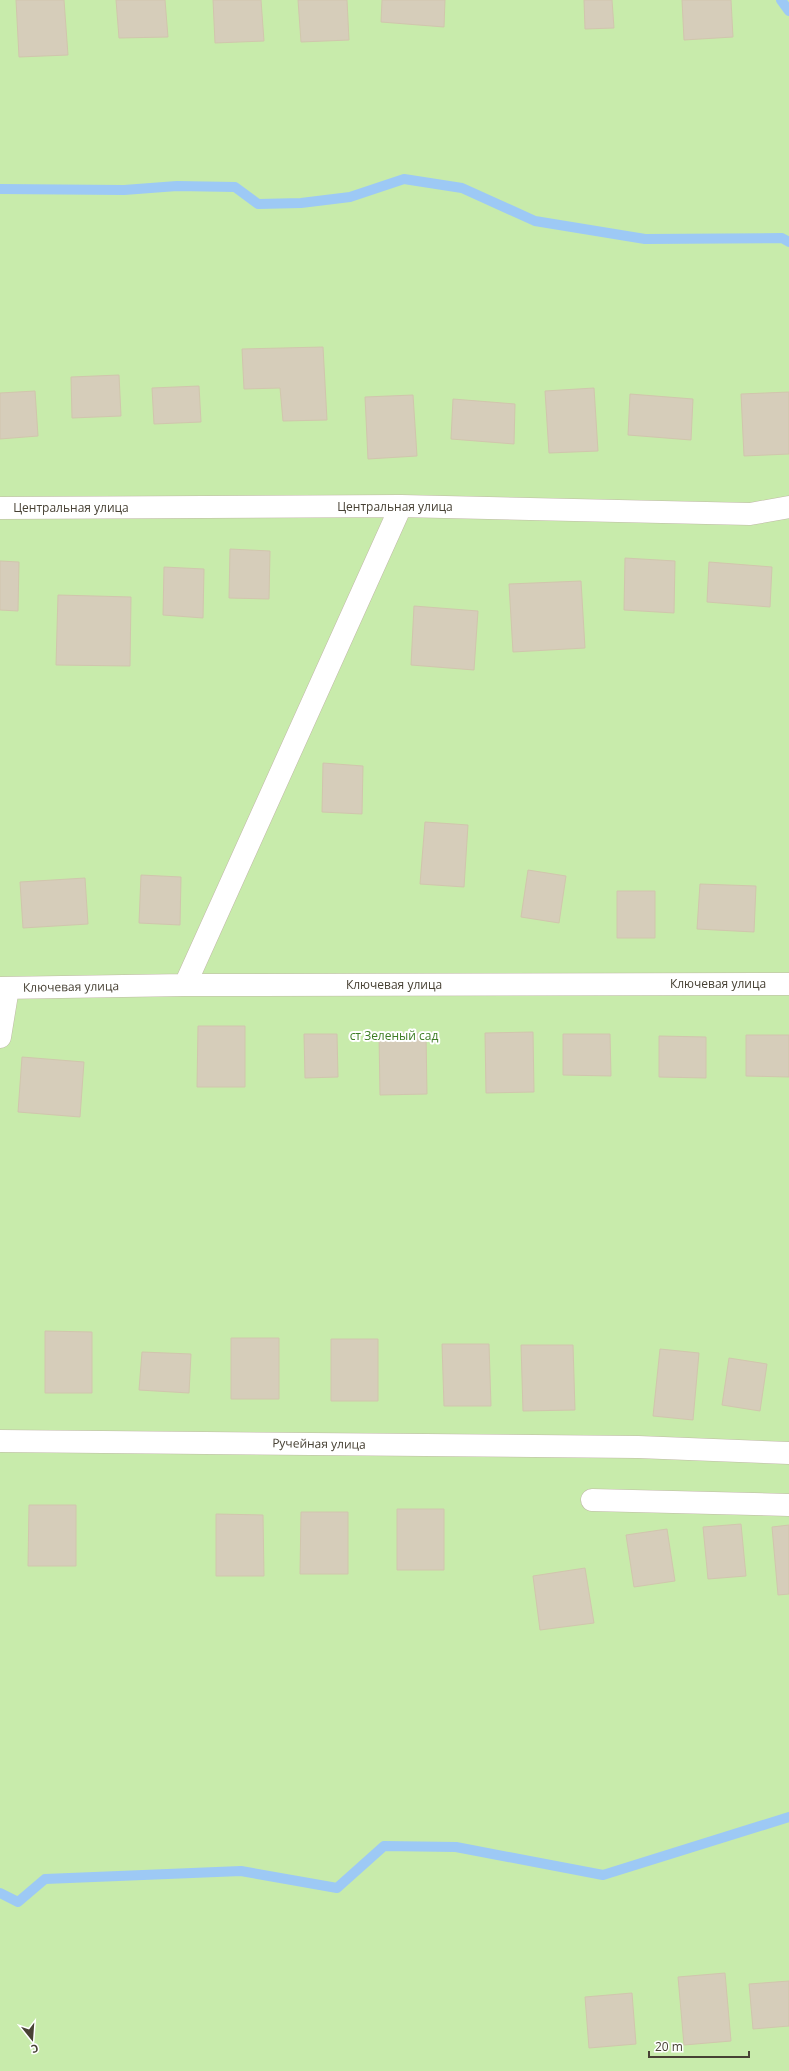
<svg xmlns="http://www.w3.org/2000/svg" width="789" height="2071" font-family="'Open Sans',sans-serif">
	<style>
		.green { fill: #c8ebab }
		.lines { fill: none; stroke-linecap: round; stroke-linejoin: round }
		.stream { stroke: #9dc9f5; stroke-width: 10 }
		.building { fill: #d6cdba; stroke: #d1c6ad }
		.minor-casing { stroke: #c0b9a7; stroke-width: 23 }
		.minor { stroke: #fff; stroke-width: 22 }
		.labels { text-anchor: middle; stroke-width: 4; stroke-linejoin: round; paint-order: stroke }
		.street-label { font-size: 12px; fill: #474134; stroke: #fff }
		.park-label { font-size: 12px; fill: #3d7c24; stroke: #fff }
	</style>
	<rect width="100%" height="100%" fill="#f4f1e5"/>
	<path class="green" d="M0,0H789V2071H0Z"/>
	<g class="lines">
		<path class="stream" d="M781,0L789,11
			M0,189L124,190L177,186L235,187L258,204L301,203L350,197L404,179L462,188L535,221L645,239L782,238L789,242
			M0,1893L18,1902L45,1879L241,1871L337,1888L384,1846L456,1847L603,1875L789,1817"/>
	</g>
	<path class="building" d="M16,0H64L68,55L19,57Z
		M116,0H165L168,37L119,38Z
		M213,0H261L264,41L215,43Z
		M298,0H347L349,40L301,42Z
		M382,0H445L444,27L381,22Z
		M584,0H612L614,28L585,29Z
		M682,0H731L733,37L684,40Z
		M323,347L327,420L283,421L280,388L244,389L242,349Z
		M119,375L121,416L72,418L71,377Z
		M199,386L201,422L154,424L152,388Z
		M594,388L598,451L549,453L545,391Z
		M35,391L38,436L0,439V393Z
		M789,392V454L744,456L741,394Z
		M630,394L693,399L691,440L628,435Z
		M413,395L417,456L368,459L365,397Z
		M453,399L515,404L514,444L451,439Z
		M230,549L270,551L269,599L229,598Z
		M625,558L675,561L674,613L624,610Z
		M0,561L19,562L18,611L0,610Z
		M709,562L772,567L770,607L707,602Z
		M164,567L204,569L203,618L163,615Z
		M581,581L585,648L513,652L509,584Z
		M58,595L131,597L130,666L56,665Z
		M414,606L478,611L474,670L411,665Z
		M323,763L363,766L362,814L322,812Z
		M425,822L468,825L464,887L420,884Z
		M528,870L566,876L559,923L521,917Z
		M141,875L181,877L180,925L139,923Z
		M85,878L88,924L23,928L20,882Z
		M700,884L756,886L754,932L697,929Z
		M617,891H655V938H617Z
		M198,1026H245V1087H197Z
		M533,1032L534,1092L486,1093L485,1033Z
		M426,1033L427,1094L380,1095L379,1034Z
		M304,1034H337L338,1077L305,1078Z
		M563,1034H610L611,1076L563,1075Z
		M746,1035H789V1077L746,1076Z
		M659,1036L706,1037V1078L659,1077Z
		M22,1057L84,1062L80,1117L18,1112Z
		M45,1331L92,1332V1393H45Z
		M231,1338H279V1399H231Z
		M331,1339H378V1401H331Z
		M442,1344H489L491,1406H444Z
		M521,1345H573L575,1410L523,1411Z
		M660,1349L699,1353L693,1420L653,1416Z
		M142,1352L191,1354L189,1393L139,1390Z
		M729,1358L767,1364L760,1411L722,1405Z
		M29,1505H76V1566H28Z
		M397,1509H444V1570H397Z
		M301,1512H348V1574H300Z
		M216,1514L263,1515L264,1576H216Z
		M741,1524L746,1576L708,1579L703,1527Z
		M789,1525V1594L778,1595L772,1527Z
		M667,1529L675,1581L634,1587L626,1535Z
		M585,1568L594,1623L540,1630L533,1576Z
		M725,1973L731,2041L684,2045L678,1977Z
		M789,1981V2026L753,2029L749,1984Z
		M632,1993L636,2044L589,2048L585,1997Z"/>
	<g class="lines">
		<g class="minor-casing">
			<path id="minor" d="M0,508L401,506L750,514L789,507
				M185,985L401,506
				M0,988L185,985L789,984
				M0,1037L8,988
				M0,1441L638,1447L789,1453
				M592,1500L789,1505"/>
		</g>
		<use href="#minor" class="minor"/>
	</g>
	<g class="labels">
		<g class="street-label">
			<text x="395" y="511">Центральная улица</text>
			<text x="71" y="512">Центральная улица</text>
			<text x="718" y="988">Ключевая улица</text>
			<text x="394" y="989">Ключевая улица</text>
			<text transform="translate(71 987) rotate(-1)" y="4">Ключевая улица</text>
			<text transform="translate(319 1444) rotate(1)" y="4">Ручейная улица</text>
		</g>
		<g class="park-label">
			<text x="394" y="1040">ст Зеленый сад</text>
		</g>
	</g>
	<g transform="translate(32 2039) rotate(163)" stroke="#ffffff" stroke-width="3" paint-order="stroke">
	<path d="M0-3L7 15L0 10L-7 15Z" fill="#474134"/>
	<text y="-6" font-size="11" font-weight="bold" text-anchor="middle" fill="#474134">С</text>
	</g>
	<path d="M649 2051v6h100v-6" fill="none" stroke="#474134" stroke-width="2"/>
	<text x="655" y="2051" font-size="12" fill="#474134" stroke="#ffffff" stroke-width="3" paint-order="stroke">20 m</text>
</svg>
